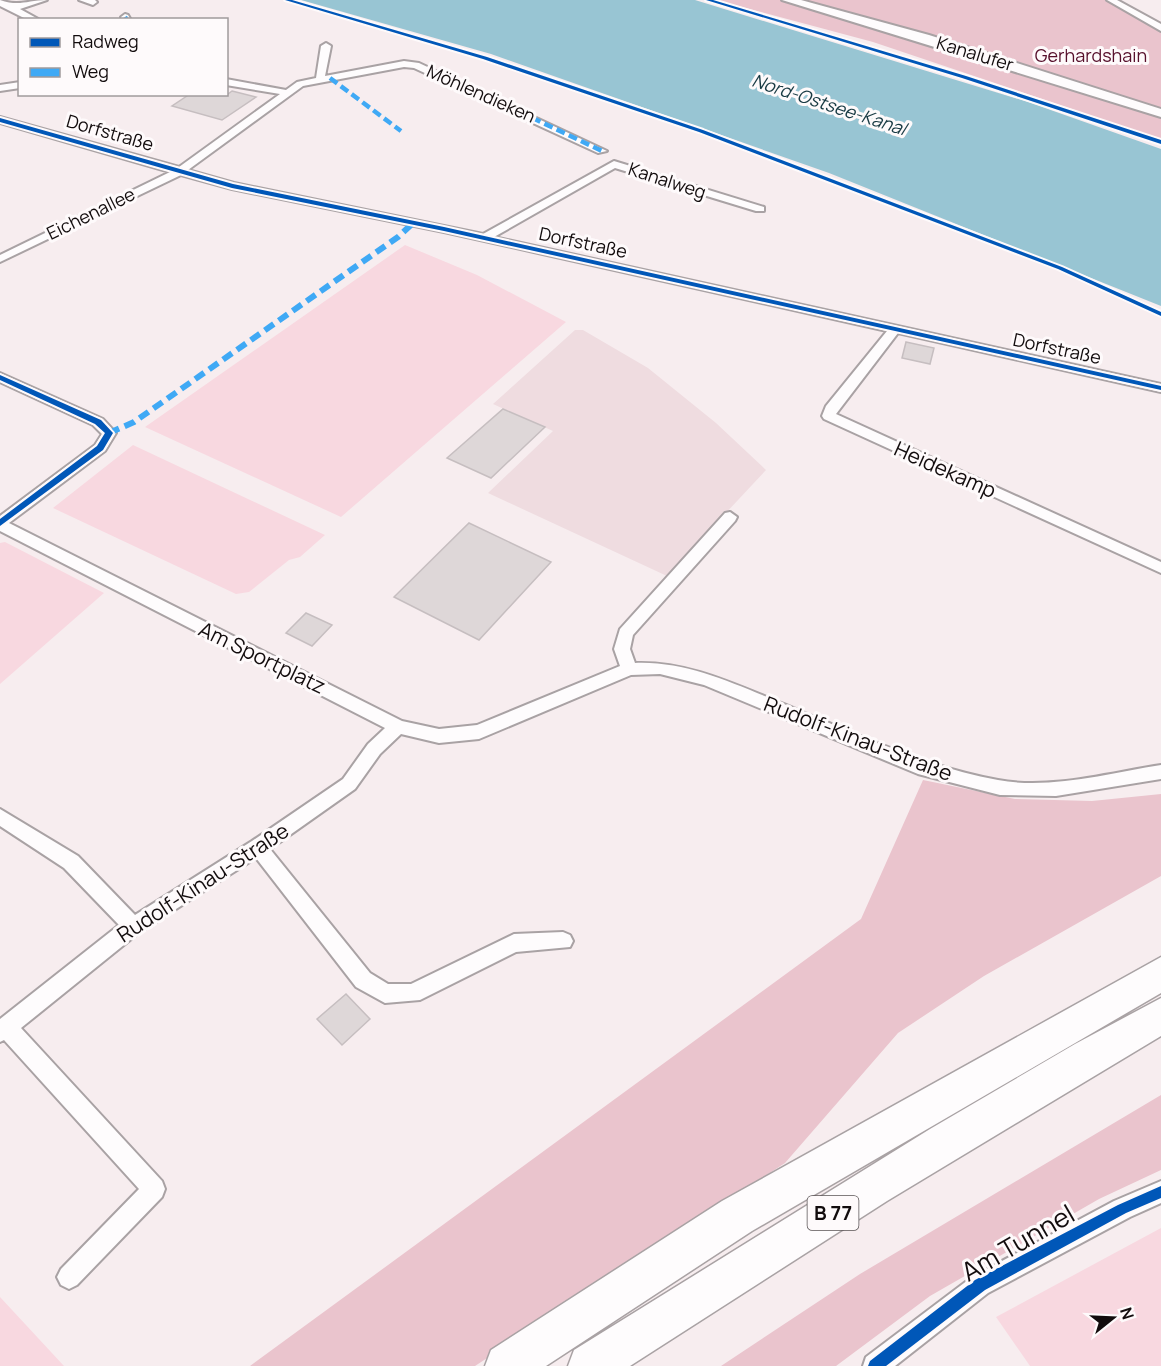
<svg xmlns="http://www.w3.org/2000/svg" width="1161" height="1366" font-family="Manrope,sans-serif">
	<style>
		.built { fill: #efdce0 }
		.green { fill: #f8d8e0 }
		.forest { fill: #eac4cd }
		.water { fill: #98c5d3 }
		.building { fill: #ded7d8; stroke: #c6bec0; stroke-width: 1.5 }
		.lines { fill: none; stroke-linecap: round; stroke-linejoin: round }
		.street-casing { stroke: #a9a2a4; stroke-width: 4 }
		.secondary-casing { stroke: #a9a2a4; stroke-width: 4 }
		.highway-casing { stroke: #a9a2a4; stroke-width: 3 }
		.street { fill: #fefcfd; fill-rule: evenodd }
		.secondary { fill: #fefcfd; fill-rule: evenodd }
		.highway { fill: #fefcfd; fill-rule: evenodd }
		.quiet-far1 { stroke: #3fa9f5; stroke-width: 4.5; stroke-dasharray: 9 4.5; stroke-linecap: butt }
		.quiet { stroke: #3fa9f5; stroke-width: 6; stroke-dasharray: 11 6; stroke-linecap: butt }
		.cycleway-casing { stroke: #fefafb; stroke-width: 4 }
		.cycleway { fill: #0057b8; fill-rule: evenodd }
		.labels { text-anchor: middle; stroke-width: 6; stroke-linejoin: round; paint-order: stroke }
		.far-street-label { font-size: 18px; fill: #120c0d; stroke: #fefafb }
		.far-park-label { font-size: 18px; fill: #560f2b; stroke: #fefafb }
		.far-water-label { font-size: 18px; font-style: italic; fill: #183a43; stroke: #fefafb }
		.shield { fill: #fefafb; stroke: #595354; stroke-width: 1.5 }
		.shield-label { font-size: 20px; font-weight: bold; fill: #120c0d }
		.street-label { font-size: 21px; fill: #120c0d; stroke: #fefafb }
		.near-street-label { font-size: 26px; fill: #120c0d; stroke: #fefafb }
	</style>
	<rect width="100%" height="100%" fill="#f7edef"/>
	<path class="built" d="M575,330H583L648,368L716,423L766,470L667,576L488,493L553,431L493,404Z"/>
	<path class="green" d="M405,245L477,275L566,322L341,517L145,427Z
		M133,445L325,535L300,557L289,560L249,592L236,594L53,508Z
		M5,542L104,593L0,684V543Z
		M1161,1228V1366H1030L996,1317Z
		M0,1297L64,1366H0Z"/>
	<path class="forest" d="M716,0H1105L1161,31V139L873,42Z
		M923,780L1015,799L1092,801L1161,794V876L984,976L898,1033L785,1163L475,1366H250L861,919Z
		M1161,1095V1170L1099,1199L930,1296L836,1366H721L860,1274Z"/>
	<path class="water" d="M301,0H695L1028,102L1161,149V306L829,173L491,54Z"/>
	<path class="building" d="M232,91L256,97L222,120L172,106L190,94H228Z
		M906,342L934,348L930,364L902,358Z
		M503,409L545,427L491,478L447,458Z
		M469,523L551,562L479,640L394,597Z
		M306,613L332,625L312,646L286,633Z
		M346,994L370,1019L342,1045L317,1019Z"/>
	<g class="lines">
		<g class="street-casing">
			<path id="street" d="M0,0C20,7 27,0 47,0L20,9L40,20H28L0,6Z
				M79,0H95L97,2L93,5Z
				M1107,0H1117L1161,24V31Z
				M125,14L128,15L131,20H122L121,17Z
				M326,43L331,46L325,76L404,61L419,63L607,151L598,153L414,68L404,67L303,86L188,170L234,183L483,234L614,161L764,207V211H756L615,168L494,237L1161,384V392L898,333L836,414L1161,562V573L824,419L822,416L826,406L887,331L444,232L232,189L181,175L0,262V255L170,172L0,123V117L179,167L280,94L226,85V79L286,90L297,82L316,78L321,46Z
				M20,82V88L0,91V85Z
				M0,373L103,419L116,433L105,451L9,523L402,721L439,729L477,725L620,666L614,649L620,629L725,513L730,512L737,517L735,521L633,635L630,649L635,663C686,661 732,683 779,702C850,731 921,766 998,780C1050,790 1109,773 1161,765V779L1056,796L1000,795L918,774L704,685L660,674L631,675L479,739L439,743L401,734L380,754L355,789L270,849L370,973L388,984H411L514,934L563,932L570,935L573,941L570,947L516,952L420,1000L385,1003L356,987L256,858L140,932L21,1028L162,1181L165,1189L162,1197L77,1285L69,1289L61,1285L57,1277L61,1269L139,1189L4,1040L0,1042V1019L119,925L64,868L0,826V809L78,856L135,915L252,841L343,779L368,744L385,728L0,531V516L95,445L102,434L93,425L0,382Z
				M1161,1181V1203L1130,1217L988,1293L895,1366H863L866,1357L972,1277L1114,1201Z"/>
		</g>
		<g class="secondary-casing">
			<path id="secondary" d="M782,0H801L929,35L1161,109V117Z"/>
		</g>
		<g class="highway-casing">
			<path id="highway" d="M1161,957V993L752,1231L546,1366H485L491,1350L722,1201Z
				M1161,998V1036L887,1201L630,1366H568L574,1350L930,1129L1075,1044Z"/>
		</g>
		<use href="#street" class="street"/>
		<use href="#secondary" class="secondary"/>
		<use href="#highway" class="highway"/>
		<path class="quiet-far1" d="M125,17L127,20
			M330,78L401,131
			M520,112L602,151"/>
		<path class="quiet" d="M109,433L134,422L398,237L413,223"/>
		<g class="cycleway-casing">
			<path id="cycleway" d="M285,0H292L487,57L703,130L1062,267L1161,312V316L1058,269L699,132L483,59Z
				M706,0H713L966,76L1161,140V144L962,78Z
				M0,118L233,184L444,227L1161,386V390L444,231L232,188L0,122Z
				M0,375L101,420L113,433L103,450L0,526V519L97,446L105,433L95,424L0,380Z
				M1161,1186V1198L1126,1213L985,1290L886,1366H868L870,1361L975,1280L1118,1205Z"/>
		</g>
		<use href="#cycleway" class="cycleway"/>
	</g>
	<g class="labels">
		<g class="far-street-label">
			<text transform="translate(975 54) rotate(17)" y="6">Kanalufer</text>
			<text transform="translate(481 94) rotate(24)" y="6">Möhlendieken</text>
			<text transform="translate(110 133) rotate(16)" y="6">Dorfstraße</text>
			<text transform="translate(667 181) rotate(18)" y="6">Kanalweg</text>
			<text transform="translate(91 214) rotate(-26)" y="6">Eichenallee</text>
			<text transform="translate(583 243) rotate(12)" y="6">Dorfstraße</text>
			<text transform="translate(1057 349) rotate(12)" y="6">Dorfstraße</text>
		</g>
		<g class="far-park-label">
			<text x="1091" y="62">Gerhardshain</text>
		</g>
		<g class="far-water-label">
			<text transform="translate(829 105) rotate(18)" y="6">Nord-Ostsee-Kanal</text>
		</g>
		<rect class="shield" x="807.5" y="1196" width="51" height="34" rx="4.5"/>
		<g class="shield-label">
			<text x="833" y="1220">B 77</text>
		</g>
		<g class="street-label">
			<text transform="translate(945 470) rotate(24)" y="7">Heidekamp</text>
			<text transform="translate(262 658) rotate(26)" y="7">Am Sportplatz</text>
			<text transform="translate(858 739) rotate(21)" y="7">Rudolf-Kinau-Straße</text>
			<text transform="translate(203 883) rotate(-33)" y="7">Rudolf-Kinau-Straße</text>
		</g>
		<g class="near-street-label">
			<text transform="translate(1018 1243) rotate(-30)" y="9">Am Tunnel</text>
		</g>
	</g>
	<rect x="18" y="18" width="210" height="78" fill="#fefafb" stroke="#a09b9c" stroke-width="1.5"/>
	<rect x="30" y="38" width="30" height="9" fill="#0057b8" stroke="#a09b9c" stroke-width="1.5"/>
	<text x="72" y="48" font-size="18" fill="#120c0d">Radweg</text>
	<rect x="30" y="68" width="30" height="9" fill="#3fa9f5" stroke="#a09b9c" stroke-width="1.5"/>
	<text x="72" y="78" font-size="18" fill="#120c0d">Weg</text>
	<g transform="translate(1113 1318) rotate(72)" stroke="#fefafb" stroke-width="4.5" paint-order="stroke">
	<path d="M0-4.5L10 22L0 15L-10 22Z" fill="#120c0d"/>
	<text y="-9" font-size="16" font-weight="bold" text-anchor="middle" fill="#120c0d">N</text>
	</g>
</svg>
